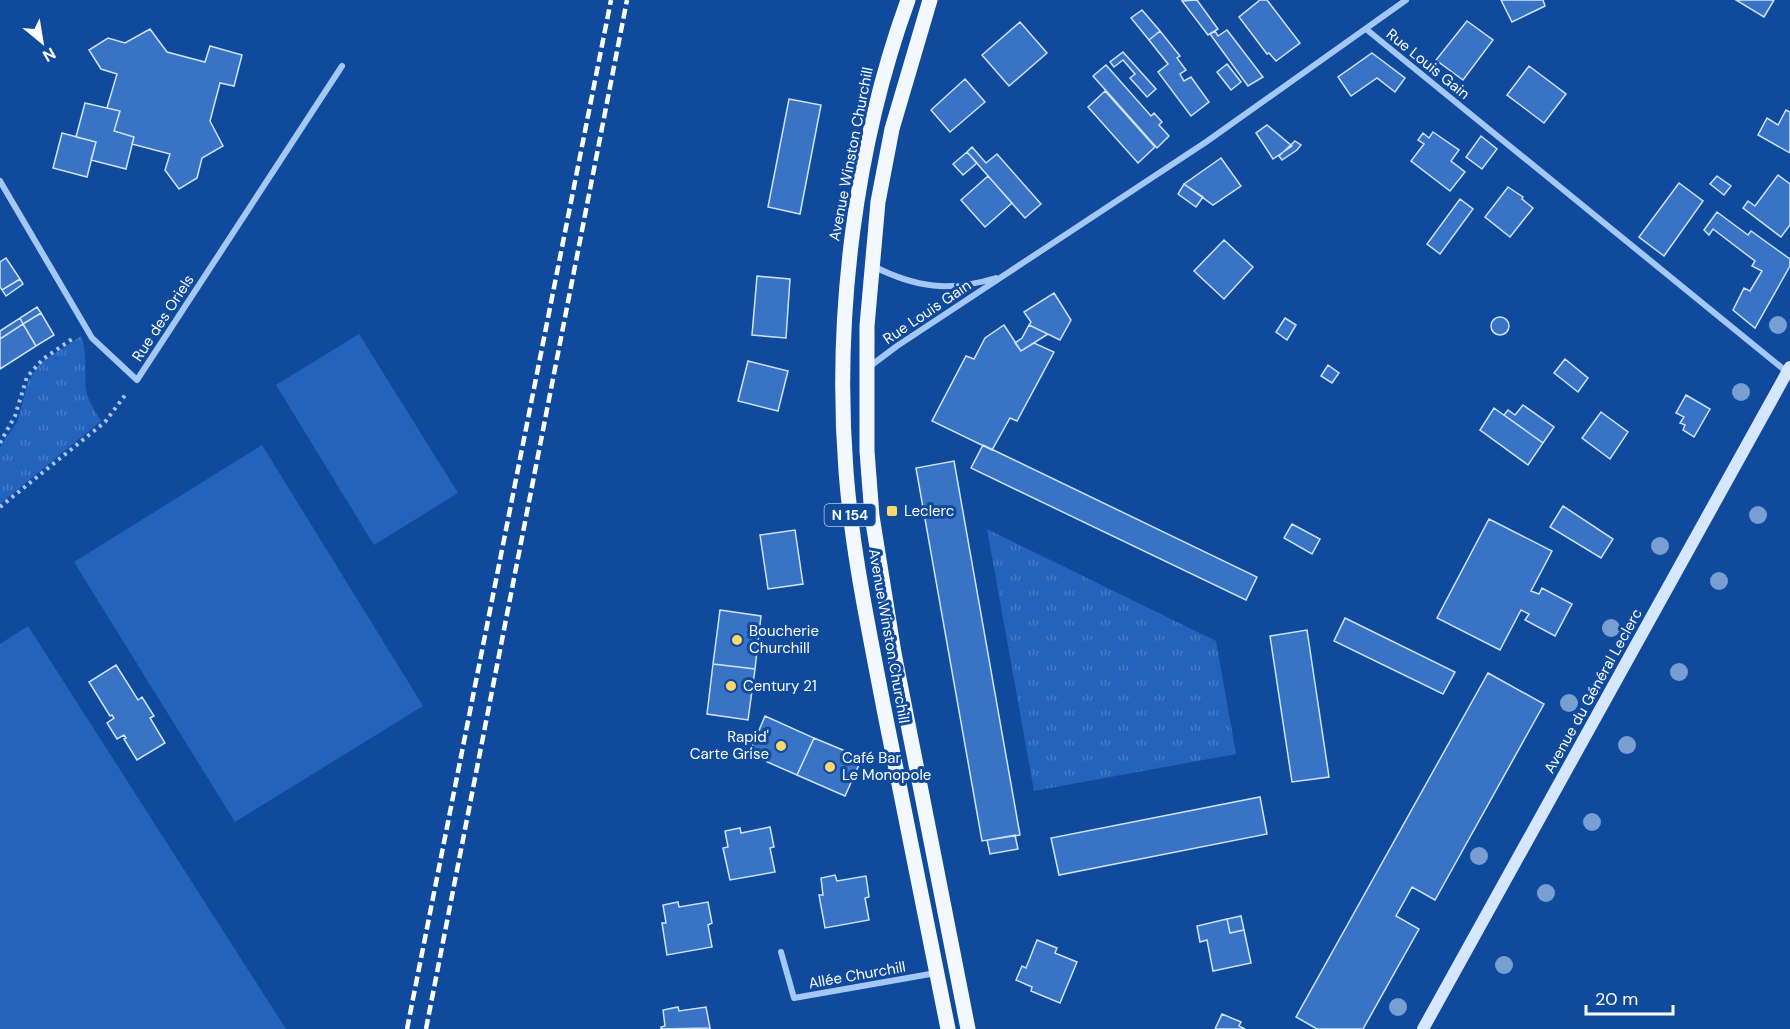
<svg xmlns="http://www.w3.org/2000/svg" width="1790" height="1029" font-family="'DM Sans',sans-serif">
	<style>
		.grass { fill: url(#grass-tufts) }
		.park { fill: #2363bc }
		.building { fill: #3973c5; stroke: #cee3fe; stroke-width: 1.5 }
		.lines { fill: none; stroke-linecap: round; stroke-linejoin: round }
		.path { stroke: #a5c7f5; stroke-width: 4; stroke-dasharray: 3 4.5; stroke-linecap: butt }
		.minor { stroke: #a5c7f5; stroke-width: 6 }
		.secondary { stroke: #d6e6fe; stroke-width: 12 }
		.primary { stroke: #f3f8ff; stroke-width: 15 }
		.rail { stroke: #fff; stroke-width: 4.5; stroke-dasharray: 10 4.5; stroke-linecap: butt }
		.tree { fill: #789ed2 }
		.poi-dot { fill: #ffd869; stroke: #104a9d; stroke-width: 2 }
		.labels { text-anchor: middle; stroke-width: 6; stroke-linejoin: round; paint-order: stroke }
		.shield { fill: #104a9d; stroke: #b7c9e2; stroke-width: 1.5 }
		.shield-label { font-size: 14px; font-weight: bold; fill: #fff }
		.street-label { font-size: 15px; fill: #fff; stroke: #104a9d }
		.poi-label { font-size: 15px; fill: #fff; stroke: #104a9d; text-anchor: start }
	</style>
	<defs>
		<pattern id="grass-tufts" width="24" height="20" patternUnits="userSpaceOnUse" patternTransform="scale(1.5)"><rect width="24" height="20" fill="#2363bc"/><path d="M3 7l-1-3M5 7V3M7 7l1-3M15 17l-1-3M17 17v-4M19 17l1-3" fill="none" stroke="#447ac6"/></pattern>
	</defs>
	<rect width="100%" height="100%" fill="#104a9d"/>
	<path class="grass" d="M81,336C88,355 84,371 86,390C88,401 95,411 101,421L0,504V447L17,422L28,382L40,363Z
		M987,529L1216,641L1236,754L1034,791Z"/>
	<path class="park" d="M359,334L458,493L374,545L276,385Z
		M262,445L423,706L235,822L74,562Z
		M28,626L286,1029H0V644Z"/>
	<path class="building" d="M1197,0L1218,29L1208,35L1182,1Z
		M1260,0H1267L1300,43L1276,61L1269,53L1267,54L1239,17Z
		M1501,0H1543L1545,6L1512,22Z
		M1736,0H1774L1764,17Z
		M1142,10L1160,31L1149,40L1131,18Z
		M1467,21L1493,40L1463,80L1436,60Z
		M1020,22L1047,53L1009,86L982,55Z
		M150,29L167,52L205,62L210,46L242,55L234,86L220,83L210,121L223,146L202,158L197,178L179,189L165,170L170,154L132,144L134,137L114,131L120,111L107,108L117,74L101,69L89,50L108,38L125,43Z
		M1227,30L1263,77L1248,86L1210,34L1215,31L1218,36Z
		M1160,31L1180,56L1177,58L1186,70L1180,74L1184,81L1191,77L1209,102L1191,116L1158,72L1168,64L1149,40Z
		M1123,52L1156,89L1147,97L1130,78L1135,74L1123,60L1114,67L1110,62Z
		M1372,53L1405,78L1395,92L1377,78L1351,96L1338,77Z
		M1227,64L1241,82L1231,90L1217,72Z
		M1106,65L1151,116L1154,113L1162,122L1159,125L1169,136L1157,148L1093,76Z
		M1529,66L1566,94L1544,123L1507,95Z
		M965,79L985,102L950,132L931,110Z
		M1105,91L1155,147L1138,163L1088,107Z
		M789,99L821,105L800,214L768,207Z
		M85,103L120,111L114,131L134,137L126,169L91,160L96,142L76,137Z
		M1786,110L1790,112V153L1758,135L1767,118L1778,125Z
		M1267,125L1292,146L1273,159L1256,133Z
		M1433,132L1459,150L1451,161L1465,172L1450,191L1411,161L1424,144L1418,140L1423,133L1429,138Z
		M62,133L96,142L87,177L53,168Z
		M1481,136L1497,149L1482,169L1466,157Z
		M1295,141L1301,145L1297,150L1282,160L1279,156Z
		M972,147L986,163L997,154L1041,204L1025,218L967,152Z
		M967,152L977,163L963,175L953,164Z
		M1221,158L1241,186L1213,205L1184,184Z
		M1778,175L1790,184V225L1781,237L1743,208L1748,201L1755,206Z
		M988,176L1012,203L985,227L961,200Z
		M1717,176L1731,186L1724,195L1710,184Z
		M1679,183L1703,201L1664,256L1639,237Z
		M1184,184L1203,197L1196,207L1178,194Z
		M1508,187L1523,197L1522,199L1533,208L1510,237L1485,217Z
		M1460,199L1473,209L1440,254L1427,244Z
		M1717,212L1748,235L1751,231L1790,259V266L1755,328L1733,310L1744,288L1750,291L1762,271L1752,266L1755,261L1713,229L1709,235L1704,230Z
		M1224,240L1253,267L1224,299L1194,271Z
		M6,258L20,279L2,290L0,287V262Z
		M757,276L790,279L786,338L752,335Z
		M20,279L23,284L6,296L2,290Z
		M1054,293L1071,320L1060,340L1029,325L1031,322L1024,312Z
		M37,307L41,313L23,324L20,318Z
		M41,313L54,335L36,346L23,324Z
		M1491 326a9 9 0 1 1 18 0a9 9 0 1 1-18 0Z
		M20,318L23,324L0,339V331Z
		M1285,318L1296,325L1287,340L1276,332Z
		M23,324L36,346L0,369V339Z
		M1004,325L1021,351L1034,343L1054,352L1017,421L1010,418L992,450L932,421L966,356L974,359L985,338Z
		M1029,325L1048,334L1021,351L1015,343L1022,338Z
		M1565,359L1588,378L1578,392L1554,373Z
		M748,361L788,371L778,411L738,401Z
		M1328,365L1339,373L1332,383L1321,376Z
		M1686,395L1710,409L1694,437L1683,430L1685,425L1680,423L1684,417L1676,413Z
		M1523,405L1554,427L1543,443L1504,415L1508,410L1515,415Z
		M1494,408L1543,443L1528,465L1480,430Z
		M1601,412L1628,432L1610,459L1582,438Z
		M983,445L1257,577L1246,600L971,468Z
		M954,461L1020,835L982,841L916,468Z
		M1563,506L1613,539L1601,558L1550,527Z
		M1489,519L1552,551L1531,591L1539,594L1542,588L1572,604L1555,636L1525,620L1529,614L1521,610L1500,650L1437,618Z
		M1292,524L1320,539L1312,554L1284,538Z
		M795,530L803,584L768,589L760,535Z
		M720,610L761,616L755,669L713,664Z
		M1345,618L1455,672L1443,694L1334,641Z
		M1307,630L1329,777L1292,782L1270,636Z
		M713,664L755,669L748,720L707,714Z
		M116,665L138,700L142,697L154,716L150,718L165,743L137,760L124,739L126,738L124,735L117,739L107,723L114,718L112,715L110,716L89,682Z
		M1488,673L1544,704L1435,900L1412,887L1406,898L1396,916L1419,929L1363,1029H1317L1296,1017Z
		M765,716L814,738L797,775L749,754Z
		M814,738L862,758L845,796L797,775Z
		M1260,797L1267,834L1059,875L1051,838Z
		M770,827L774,847L770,848L775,872L730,880L723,848L728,847L725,831L740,828L741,833Z
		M1015,835L1018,849L990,854L987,840Z
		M835,875L837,881L866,876L869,897L865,898L869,920L825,928L819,895H823L821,878Z
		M678,902L679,907L708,902L712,923L708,925L712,947L667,955L662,923H666L663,905Z
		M1241,916L1244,930L1230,933L1227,919Z
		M1227,919L1230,933L1244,930L1251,963L1213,971L1207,940L1200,942L1197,926Z
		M1037,940L1057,948L1055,953L1077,962L1060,1003L1031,991L1032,987L1016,980L1022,966L1026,968Z
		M678,1007L679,1011L706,1007L710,1028L661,1029V1027L665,1026L663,1010Z
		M1222,1014L1241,1022L1239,1026L1245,1029H1215Z"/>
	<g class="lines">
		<path class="path" d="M0,443L15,416L27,377L43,359L72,339
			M0,507L105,422L126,394"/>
		<path class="minor" d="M1366,29L1787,372
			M0,181L92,338L137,380L342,66
			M873,266C916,288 950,292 996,278
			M869,367L897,346L1206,142L1406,0
			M781,952L794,998L936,973"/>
		<path class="secondary" d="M1423,1029L1790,367"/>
		<path class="primary" d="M908,0C855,146 834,316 846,471C852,551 869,630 884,709C905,816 927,922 948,1029
			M930,0L892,129L878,202L867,326V451L872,516L894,653L968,1029"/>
		<path class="rail" d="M407,1029L611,0
			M426,1029L627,0"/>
	</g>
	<g class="tree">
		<circle cx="1778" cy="325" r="9"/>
		<circle cx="1741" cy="392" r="9"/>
		<circle cx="1758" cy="515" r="9"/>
		<circle cx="1660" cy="546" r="9"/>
		<circle cx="1719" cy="581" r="9"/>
		<circle cx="1611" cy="628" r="9"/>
		<circle cx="1679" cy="672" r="9"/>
		<circle cx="1569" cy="703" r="9"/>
		<circle cx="1627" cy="745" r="9"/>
		<circle cx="1592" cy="822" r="9"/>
		<circle cx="1479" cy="856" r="9"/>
		<circle cx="1546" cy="893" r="9"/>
		<circle cx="1504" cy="965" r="9"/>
		<circle cx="1398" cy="1007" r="9"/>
	</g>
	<g class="poi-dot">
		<rect x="886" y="505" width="12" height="12" rx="3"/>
		<circle cx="737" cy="640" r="6"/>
		<circle cx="731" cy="686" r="6"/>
		<circle cx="781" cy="746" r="6"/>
		<circle cx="830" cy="767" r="6"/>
	</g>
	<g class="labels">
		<rect class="shield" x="824.5" y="504" width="51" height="22" rx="4.5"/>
		<g class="shield-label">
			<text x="850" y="520">N 154</text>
		</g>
		<g class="street-label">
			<text transform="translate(1428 64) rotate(39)" y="5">Rue Louis Gain</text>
			<text transform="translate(851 154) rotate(-79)" y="5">Avenue Winston Churchill</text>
			<text transform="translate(927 312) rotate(-34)" y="5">Rue Louis Gain</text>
			<text transform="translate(163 318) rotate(-57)" y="5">Rue des Oriels</text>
			<text transform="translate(889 636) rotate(80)" y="5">Avenue Winston Churchill</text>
			<text transform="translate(1593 691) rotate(-61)" y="5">Avenue du Général Leclerc</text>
			<text transform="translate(857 975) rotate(-10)" y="5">Allée Churchill</text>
		</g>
		<g class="poi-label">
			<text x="904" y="516">Leclerc</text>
			<text x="749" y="636">Boucherie<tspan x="749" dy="17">Churchill</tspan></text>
			<text x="743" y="691">Century 21</text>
			<text x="769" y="742" text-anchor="end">Rapid'<tspan x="769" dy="17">Carte Grise</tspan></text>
			<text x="842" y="763">Café Bar<tspan x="842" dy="17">Le Monopole</tspan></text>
		</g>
	</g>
	<g transform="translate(42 42) rotate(150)" stroke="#104a9d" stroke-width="4.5" paint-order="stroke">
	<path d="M0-4.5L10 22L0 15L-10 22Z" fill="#ffffff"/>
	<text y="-9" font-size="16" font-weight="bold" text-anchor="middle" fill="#ffffff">N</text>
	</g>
	<path d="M1586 1005v9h87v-9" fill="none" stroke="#ffffff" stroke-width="3"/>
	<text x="1595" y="1005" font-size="18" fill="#ffffff" stroke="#104a9d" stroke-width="4.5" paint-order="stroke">20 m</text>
</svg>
